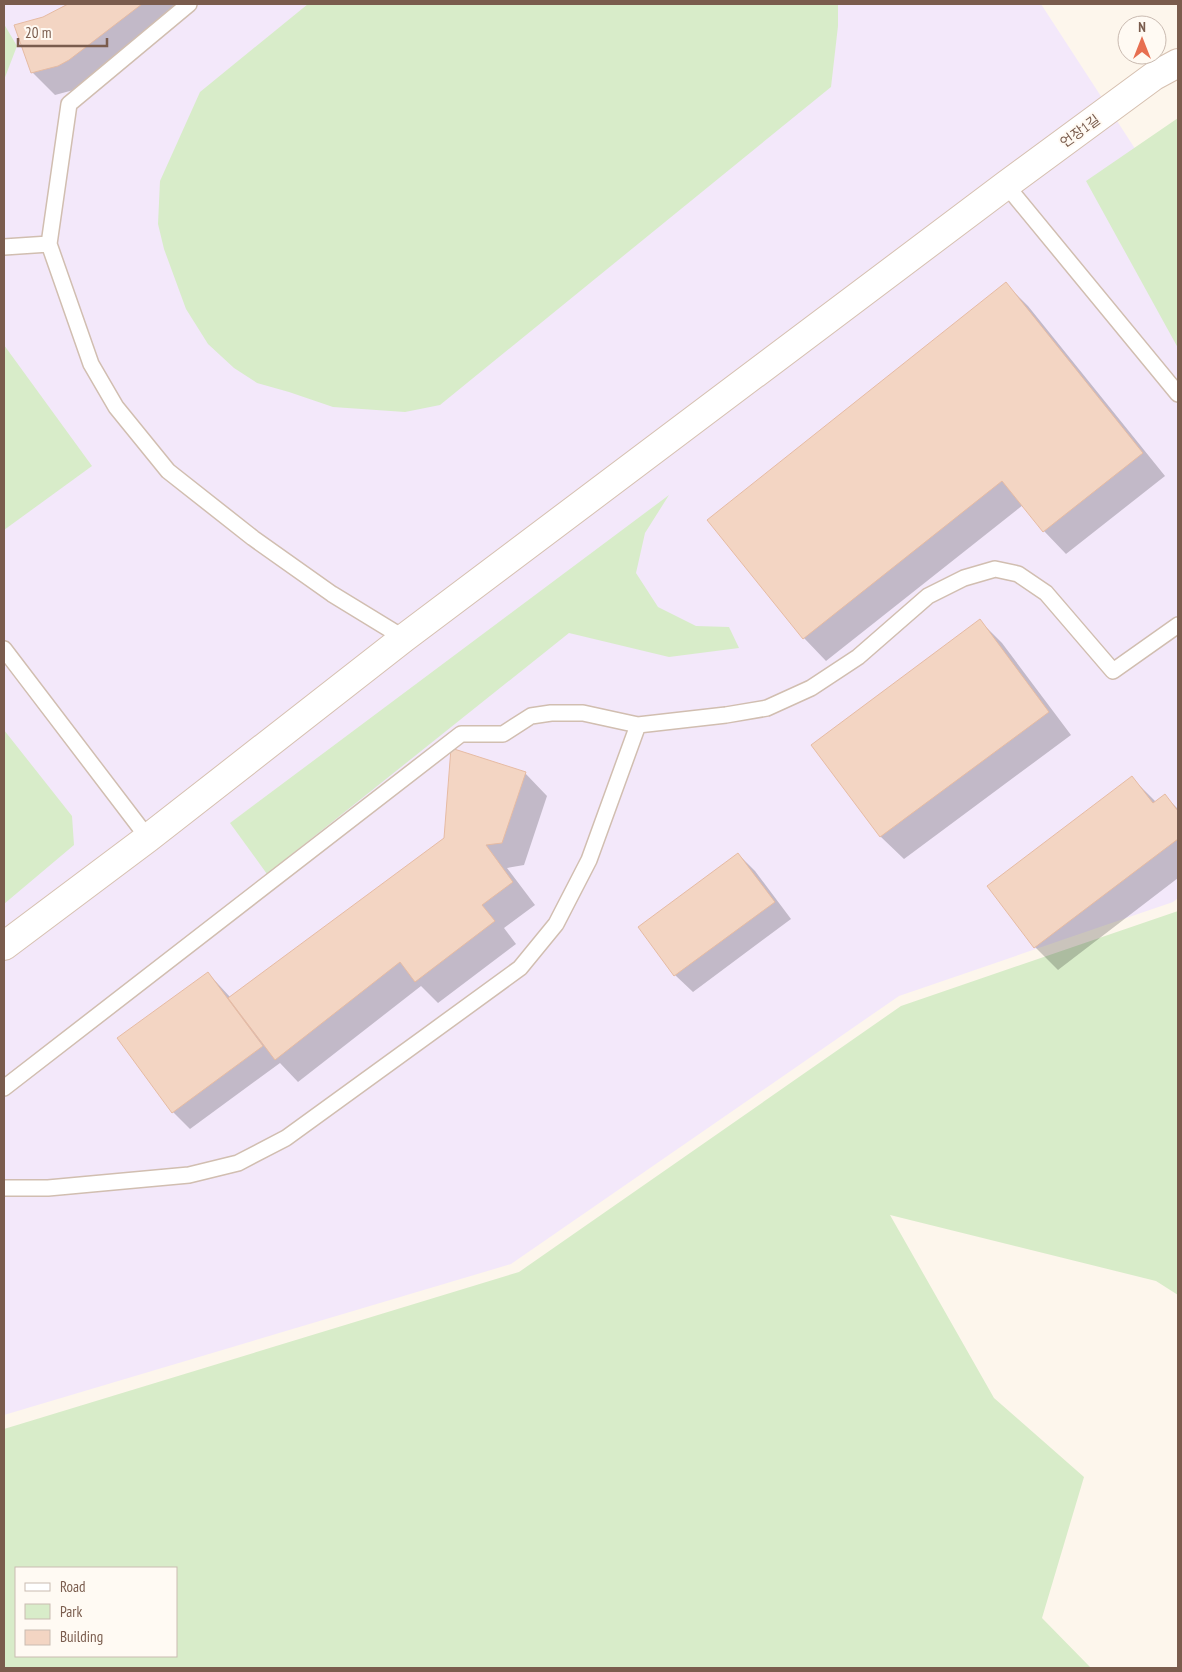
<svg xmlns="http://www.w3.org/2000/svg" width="1182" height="1672" font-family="'PT Sans Narrow','Noto Sans KR',sans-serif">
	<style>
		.education { fill: #f3e8fa }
		.green { fill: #d8ecc9; fill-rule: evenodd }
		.shadow { fill: #0003 }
		.building { fill: #f3d5c3; stroke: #e6bba3 }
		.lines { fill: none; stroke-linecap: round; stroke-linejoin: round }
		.lane-casing { stroke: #d1beb0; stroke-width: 18 }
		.secondary-casing { stroke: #d6c0b0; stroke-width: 30 }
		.lane { stroke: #fff; stroke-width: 15 }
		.secondary { stroke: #fff; stroke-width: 28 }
		.labels { text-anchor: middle; stroke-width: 4; stroke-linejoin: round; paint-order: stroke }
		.street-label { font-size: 14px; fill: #7a5c4d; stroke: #fffaf3 }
	</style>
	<rect width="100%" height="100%" fill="#fdf6ec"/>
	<path class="education" d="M4,4H1041L1145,164L1178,141V898L1173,902L899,996L511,1264L4,1415Z"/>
	<path class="green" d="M308,4H838V26L831,87L440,405L405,412L333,407L289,392L257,383L234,368L208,344L186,309L164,249L158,224L160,181L200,92Z
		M4,24L17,46L4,80Z
		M1178,118V348L1086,181Z
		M4,345L92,466L4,530Z
		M669,495L645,533L636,573L658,607L696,626L729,627L739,648L669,657L569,633L267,874L230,823Z
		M4,730L72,816L74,845L4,904Z
		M1178,911V1295L1156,1281L890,1215L994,1398L1084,1477L1042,1618L1091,1668H4V1429L519,1272L901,1006ZM176,1568V1656H16V1568Z"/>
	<path class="shadow" d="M71,4H189L81,88L55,95L32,72L44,18Z
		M1006,284L1028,306L1165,476L1066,554L1044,531L1023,505L826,661L804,638L709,521Z
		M980,621L1002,643L1071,735L904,859L881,837L813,745Z
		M525,773L547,796L524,865L507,868L535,905L504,928L516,944L438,1003L421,986L298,1082L280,1063L190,1129L173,1112L208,973L230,997L446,839Z
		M1132,778L1156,802L1165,796L1178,809V878L1058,970L1035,947L988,886Z
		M738,854L755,871L791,919L693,992L675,975L639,927Z"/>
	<path class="building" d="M68,4H142L69,60L58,66L31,73L14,25L43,17Z
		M1006,282L1143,453L1043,532L1002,481L803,639L707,520Z
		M980,619L1049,712L880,837L811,745Z
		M451,748L526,772L502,843L486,845L513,882L482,905L495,921L415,982L400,962L275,1060L228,998L444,838Z
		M1132,776L1153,803L1165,794L1178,811V839L1034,948L987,886Z
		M738,853L775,902L674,976L638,927Z
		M208,972L263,1046L172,1113L117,1038Z"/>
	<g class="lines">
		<g class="lane-casing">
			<path id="lane" d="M189,4L69,104L49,244L91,364L116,407L168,471L253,538L332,594L404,638
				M1006,185L1178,394
				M4,247L49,244
				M4,649L148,838
				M4,1088L461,734H503L531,716L551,713H583L638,725
				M4,1188H48L189,1175L238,1163L286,1138L428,1035L520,968L556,924L589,860L638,725L726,715L767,708L811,688L858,657L928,596L964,578L995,569L1018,574L1046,593L1113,671L1178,625"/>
		</g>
		<g class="secondary-casing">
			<path id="secondary" d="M4,946L148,838L404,638L1006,185L1154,76L1178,63"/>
		</g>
		<use href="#lane" class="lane"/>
		<use href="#secondary" class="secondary"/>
	</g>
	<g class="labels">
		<g class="street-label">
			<text transform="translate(1080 131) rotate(-36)" y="5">언장1길</text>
		</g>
	</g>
	<rect width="1182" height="1672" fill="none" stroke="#7a5c4d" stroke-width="10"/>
	<rect x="15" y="1567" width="162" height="90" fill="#fffaf3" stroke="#cabbb1"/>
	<rect x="25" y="1583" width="25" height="8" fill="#ffffff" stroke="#cabbb1"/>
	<text x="60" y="1592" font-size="15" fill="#7a5c4d">Road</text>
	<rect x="25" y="1604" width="25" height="15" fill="#d8ecc9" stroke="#cabbb1"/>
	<text x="60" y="1617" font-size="15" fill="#7a5c4d">Park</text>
	<rect x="25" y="1630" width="25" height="15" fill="#f3d5c3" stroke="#cabbb1"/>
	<text x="60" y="1642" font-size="15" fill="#7a5c4d">Building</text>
	<g transform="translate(1142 40)"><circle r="24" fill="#fffaf3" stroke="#cabbb1"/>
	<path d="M0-4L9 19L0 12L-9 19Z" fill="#e76f51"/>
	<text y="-8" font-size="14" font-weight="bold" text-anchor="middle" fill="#7a5c4d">N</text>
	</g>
	<path d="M18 38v8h89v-8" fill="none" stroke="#7a5c4d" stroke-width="2.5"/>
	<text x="25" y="38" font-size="15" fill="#7a5c4d" stroke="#fffaf3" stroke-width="4" paint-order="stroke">20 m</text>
</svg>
